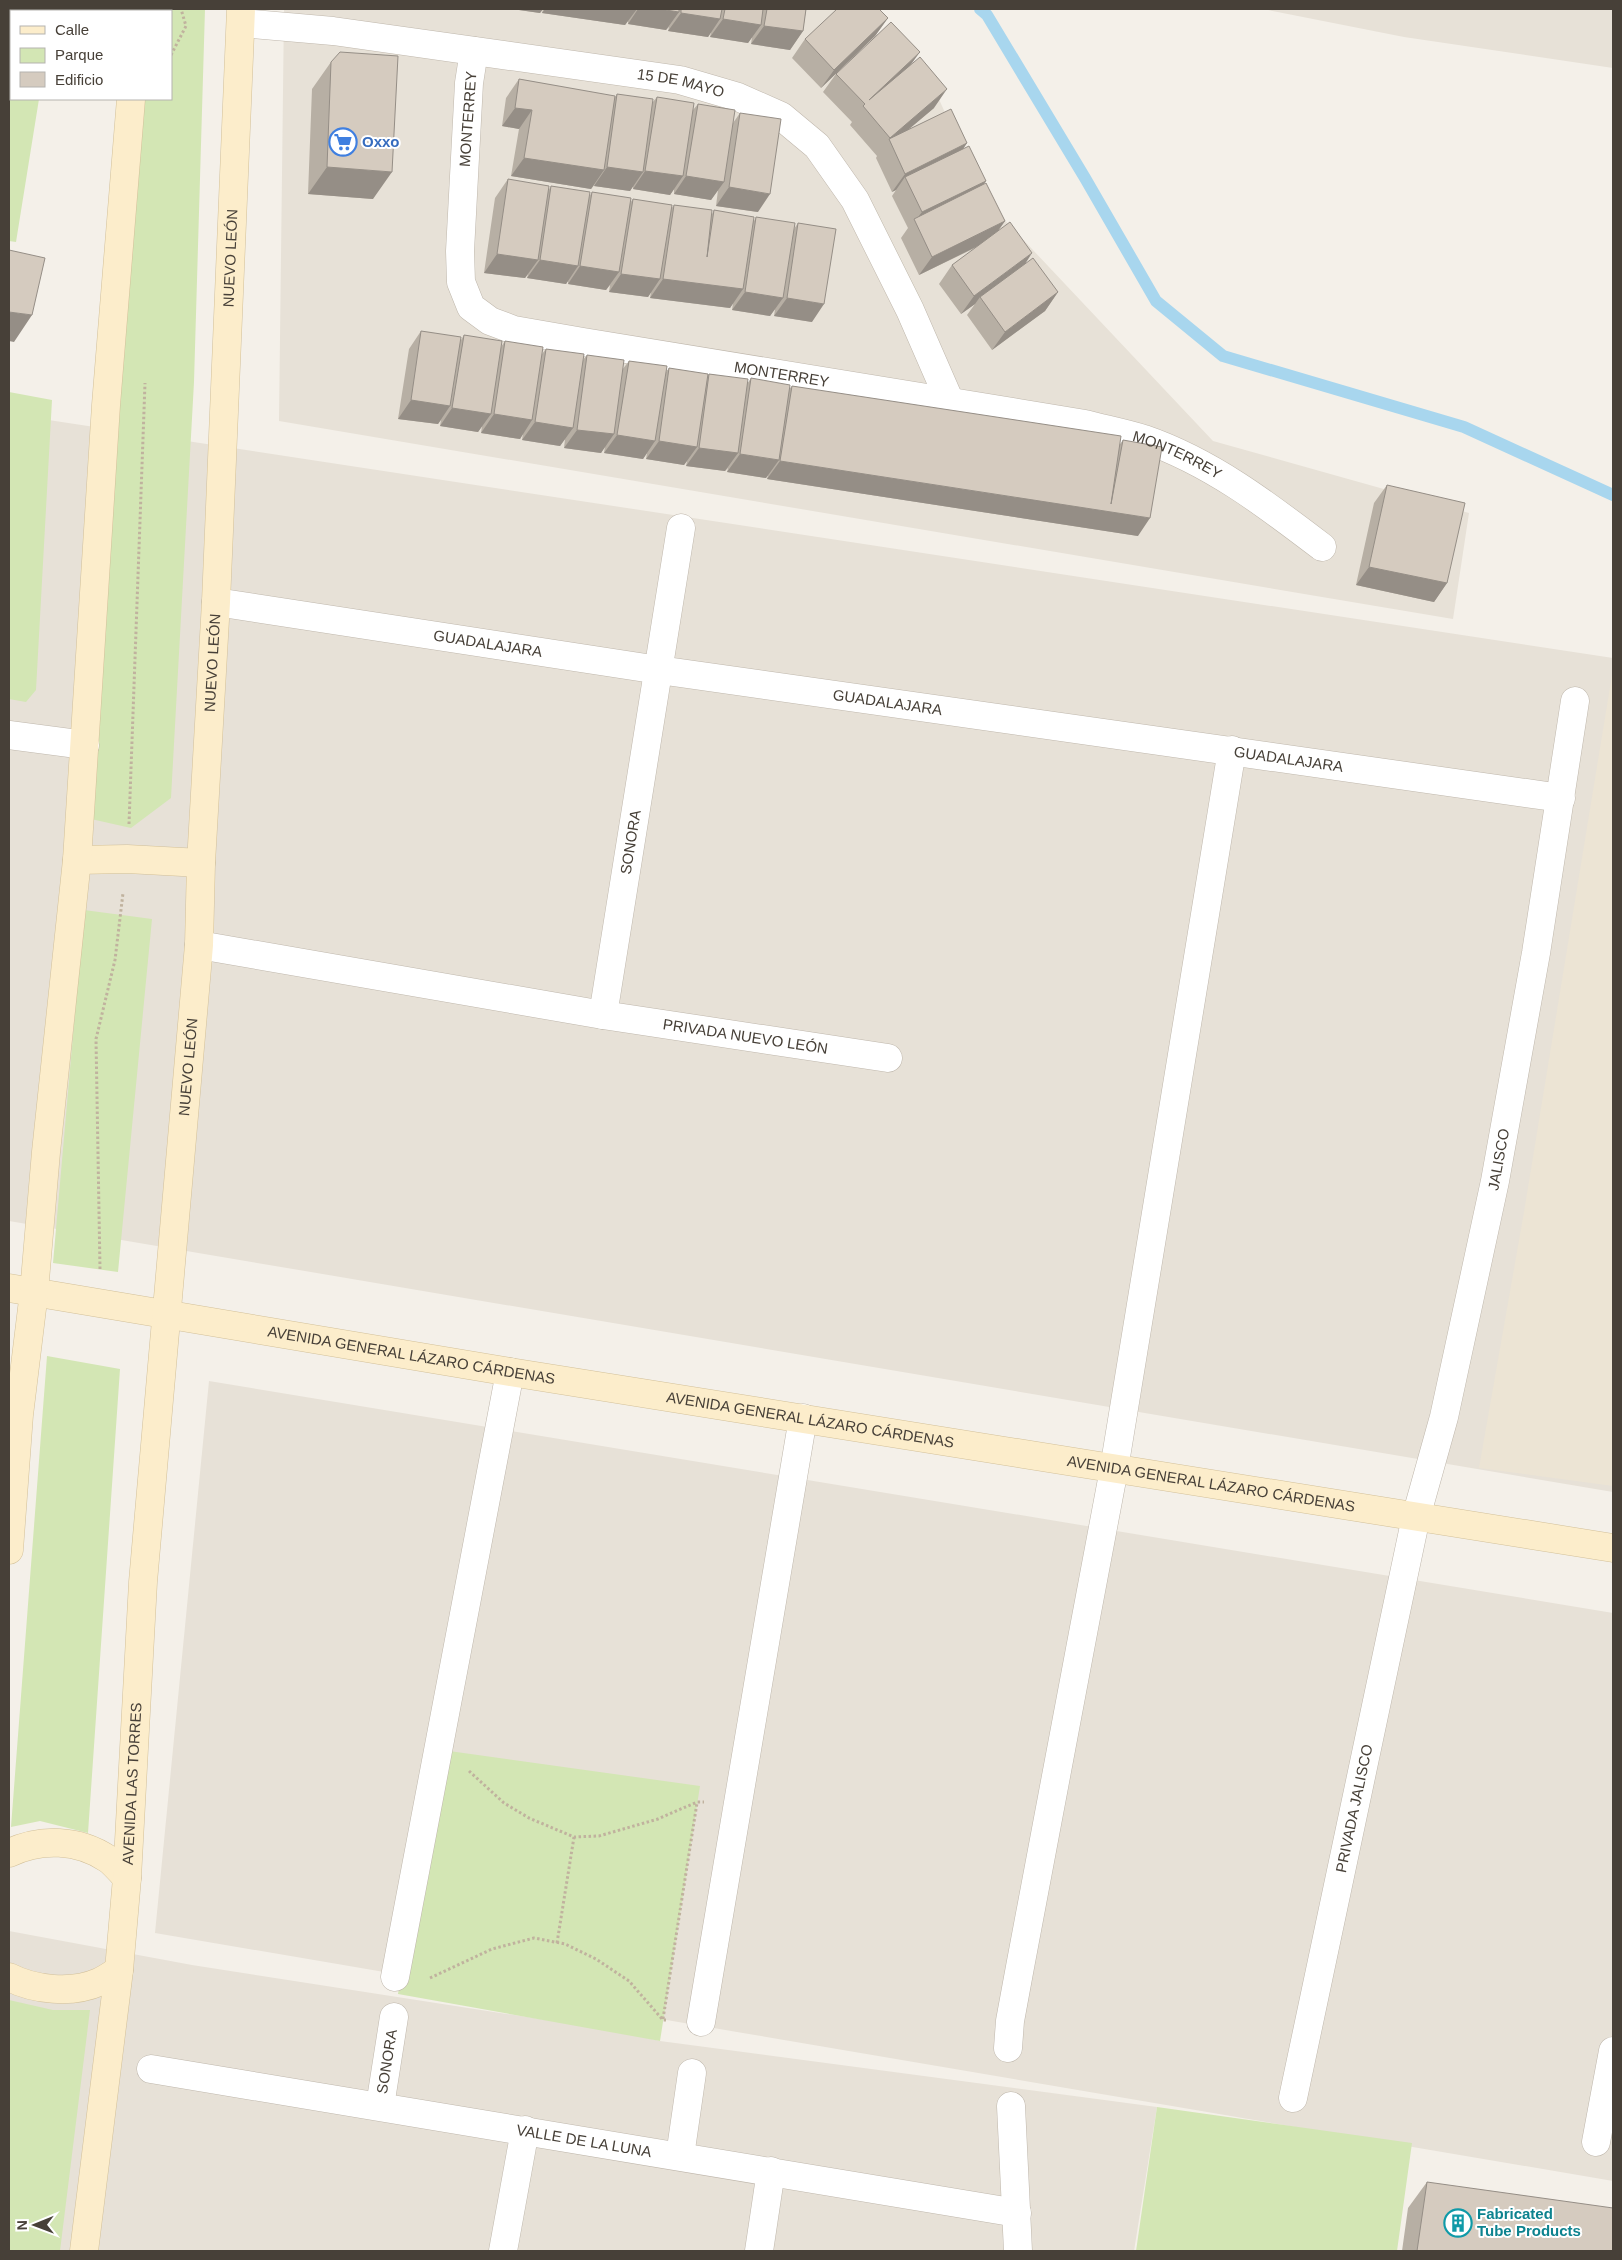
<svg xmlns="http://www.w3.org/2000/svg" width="1622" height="2260" font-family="Helvetica,sans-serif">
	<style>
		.residential { fill: #e7e1d7 }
		.education { fill: #ece4d4 }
		.green { fill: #d3e6b4 }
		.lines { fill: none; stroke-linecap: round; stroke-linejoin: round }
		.stream { stroke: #a8d6ee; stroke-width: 12 }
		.street-casing { stroke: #bfb7ac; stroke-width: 29 }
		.secondary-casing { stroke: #d2c09a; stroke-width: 29 }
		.path { stroke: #c0b29e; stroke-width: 3; stroke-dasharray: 2.5 2.5; stroke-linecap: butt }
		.street { stroke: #fff; stroke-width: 28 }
		.secondary { stroke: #fcedcb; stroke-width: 28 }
		.wall { fill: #b7afa4 }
		.shaded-wall { fill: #958e86 }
		.building { fill: #d5cbbf; stroke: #958e86 }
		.labels { text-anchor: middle; stroke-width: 4; stroke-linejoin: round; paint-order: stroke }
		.street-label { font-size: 15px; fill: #474038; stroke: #fff }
		.shop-label { font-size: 15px; font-weight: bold; fill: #366cbe; stroke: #fff; text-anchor: start }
		.culture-label { font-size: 15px; font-weight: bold; fill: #0d838f; stroke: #fff; text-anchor: start }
	</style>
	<rect width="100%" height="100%" fill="#f4f0e9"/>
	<path class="residential" d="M284,9H851L933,86L983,197L1213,441L1469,513L1453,619L279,421Z
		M1263,9H1613V68L1404,37Z
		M9,414L1613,658V1492L9,1221Z
		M209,1381L1613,1613V2181L155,1933Z
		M9,1931L192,1965L617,2031L660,2041L1157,2107L1134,2251H9Z"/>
	<path class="education" d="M1613,669V1486L1479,1468L1524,1212Z"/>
	<path class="green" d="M9,9H54V11H11V99H39L16,242L9,241Z
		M149,9H205L194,382L171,798L131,828L91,819L141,99H171V11H149Z
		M9,392L52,400L36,690L26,702L9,699Z
		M84,910L152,919L118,1272L53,1263Z
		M47,1356L120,1369L88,1833L40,1821L11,1827Z
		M442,1750L700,1786L660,2041L398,1994Z
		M9,2000L53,2010H90L60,2251H9Z
		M1157,2107L1412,2143L1397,2251H1136Z"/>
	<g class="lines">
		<path class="stream" d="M980,9L987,15L1085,178L1156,301L1223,356L1464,427L1613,495"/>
		<g class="street-casing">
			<g id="street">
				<path id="s1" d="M241,23L333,31L680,80L738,97L781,116L817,146L855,200L910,310L951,404"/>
				<path id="s2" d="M474,51L469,83L460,251L461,282L471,307L490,321L514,330L583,342L1085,424C1104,429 1125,433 1144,439C1211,462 1267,505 1322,547"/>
				<path id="s3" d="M216,602L659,670L1561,798"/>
				<path d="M9,735L85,745"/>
				<path id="s4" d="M199,945L603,1015L888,1058"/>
				<path id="s5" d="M603,1015L681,528"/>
				<path d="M395,1977L510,1372"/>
				<path d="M701,2022L803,1418"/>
				<path d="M1008,2048L1010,2021L1020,1967L1114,1469L1232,750"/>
				<path id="s6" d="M151,2069L1017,2213"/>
				<path id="s7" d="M1293,2098L1416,1517L1444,1417L1495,1181L1536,953L1575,701"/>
				<path id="s8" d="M380,2106L394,2017"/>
				<path d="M1011,2106L1018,2251"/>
				<path d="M1596,2142L1613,2051"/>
				<path d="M680,2156L692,2073"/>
				<path d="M503,2251L525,2130"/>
				<path d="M759,2251L771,2171"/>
			</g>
		</g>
		<g class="secondary-casing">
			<g id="secondary">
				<path d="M139,11L140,9"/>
				<path d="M77,860L127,859L201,863"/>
				<path id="s9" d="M9,1288L510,1372L1613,1548"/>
				<path d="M9,1550L19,1415L34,1292L46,1152L77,860L106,405L131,99"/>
				<path d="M9,1853C41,1838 78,1839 108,1859C115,1864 121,1872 127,1878"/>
				<path d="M9,1977C34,1990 72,1994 99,1982C106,1979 113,1974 119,1970"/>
				<path id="s10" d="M84,2251L119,1970L127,1878L143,1582L199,945L201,863L216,602L241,9"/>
			</g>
		</g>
		<path class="path" d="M171,55L186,26L181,9
			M129,824L145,383
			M100,1269L96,1039L115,960L123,893
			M469,1771L504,1803L529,1818L574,1837L599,1836L658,1819L697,1802H704
			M557,1943L574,1837
			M430,1978L492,1949L534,1938L565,1944L596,1959L629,1981L663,2020H666
			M663,2019L697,1803"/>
		<use href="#street" class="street"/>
		<use href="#secondary" class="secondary"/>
	</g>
	<path class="wall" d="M512,9H806L803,31L790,50L751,44L752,37L748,43L710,37L711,32L708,37L668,31L669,27L666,30L628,24V21L625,25L542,13L543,9L540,13Z
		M888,18L875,36L821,88L792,58L805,39Z
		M331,62L373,199L308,194L312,89Z
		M909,66L934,108L908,130L967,143L963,149L986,181L983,184L1005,221L998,231L1025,263L1058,292L1045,311L992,350L967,315L975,304L961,314L939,284L952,265L977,247L919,275L901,238L908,228L892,196L896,190L892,192L876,158L877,156L850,125L852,122L823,92L836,74Z
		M519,79L615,97L617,94L652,103L657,97L693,110L698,104L733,123L740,113L758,212L716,206L718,190L711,200L674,194V189L670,195L633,189V186L630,191L594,186L595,184L591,189L511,176L519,129L502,126L506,98Z
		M508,179L548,191L551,186L589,197L592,192L630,203L633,199L671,209L674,205L712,214L714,210L754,221L756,217L794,229L798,223L812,322L774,316L775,309L770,316L732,310L733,303L730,308L650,298L651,292L648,297L609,292L610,285L606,290L568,284V281L566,284L527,278L528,274L525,278L484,273L495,198Z
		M421,331L461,340L464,335L501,347L505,341L542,354L546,349L583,360L587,355L622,370L629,361L666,372L669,368L707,376L709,374L747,384L751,378L789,389L792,386L1120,444L1123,440L1138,536L767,479L768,475L766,478L727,472L728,468L725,471L686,466L687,461L684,465L646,459L647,453L643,459L604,453L605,446L601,453L564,448L565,439L560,446L522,440L523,433L520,439L481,433L482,426L478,432L440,426L441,420L438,424L398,419L409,349Z
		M1387,485L1447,583L1434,602L1356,585L1374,503Z
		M1427,2182L1613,2251H1402L1408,2208Z"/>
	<path class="shaded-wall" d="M512,9H543L540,13Z
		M545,9H637L625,25L542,13Z
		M638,9H659L679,12L666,30L628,24Z
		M681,13L720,19L708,37L668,31Z
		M888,18L875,36L821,88L834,70Z
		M723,19L761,25L748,43L710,37Z
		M764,26L803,31L790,50L751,44Z
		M920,52L907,70L869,100Z
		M947,89L934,108L891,144L890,138Z
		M515,108L532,110L519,129L502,126Z
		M967,143L954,162L905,177L896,190L892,192L905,174Z
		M524,158L604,170L591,189L511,176Z
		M327,167L392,172L373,199L308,194Z
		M607,167L643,172L630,191L594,186Z
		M645,171L683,176L670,195L633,189Z
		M686,176L724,182L711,200L674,194Z
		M986,181L973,199L915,221L922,212Z
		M729,187L770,194L758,212L716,206Z
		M1005,221L992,239L919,275L932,257Z
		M1032,253L1020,272L980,297L975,304L961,314L974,296Z
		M497,254L538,260L525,278L484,273Z
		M540,260L578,266L566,284L527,278Z
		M580,266L619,272L606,290L568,284Z
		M621,274L660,279L648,297L609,292Z
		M663,279L743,289L730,308L650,298Z
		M745,292L783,298L770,316L732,310Z
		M1058,292L1045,311L992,350L1005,332Z
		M787,298L824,304L812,322L774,316Z
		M9,312L32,315L14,342L9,341Z
		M411,400L450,406L438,424L398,419Z
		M452,408L491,414L478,432L440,426Z
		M494,414L532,420L520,439L481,433Z
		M535,422L573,428L560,446L522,440Z
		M577,430L614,434L601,453L564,448Z
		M617,435L655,441L643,459L604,453Z
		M659,441L697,447L684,465L646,459Z
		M699,448L738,453L725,471L686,466Z
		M740,454L779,460L766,478L727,472Z
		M780,461L1150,518L1138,536L767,479Z
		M1369,567L1447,583L1434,602L1356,585Z"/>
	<path class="building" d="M659,9H679V12Z
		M681,9H722L720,19L681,13Z
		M725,9H763L761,25L723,19Z
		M767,9H806L803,31L764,26Z
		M837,9H879L888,18L834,70L805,39Z
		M891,22L920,52L869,100L920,57L947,89L890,138L863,106L865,104L836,74Z
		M340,52L398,56L392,172L327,167L331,62Z
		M519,79L615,96L604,170L524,158L532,110L515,108Z
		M617,94L653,99L643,172L607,167Z
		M657,97L694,103L683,176L645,171Z
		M698,104L735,110L724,182L686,176Z
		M951,109L967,143L905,174L889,139Z
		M740,113L781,119L770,194L729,187Z
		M969,146L986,181L922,212L905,177Z
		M508,179L549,186L538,260L497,254Z
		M986,183L1005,221L932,257L914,219Z
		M551,186L590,192L578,266L540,260Z
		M592,192L631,198L619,272L580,266Z
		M633,199L672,205L660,279L621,274Z
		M674,205L712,210L707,257L714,210L754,217L743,289L663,279Z
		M756,217L795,223L783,298L745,292Z
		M1010,222L1032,253L974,296L952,265Z
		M798,223L836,229L824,304L787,298Z
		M9,250L45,258L32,315L9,312Z
		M1033,258L1058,292L1005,332L980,297Z
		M421,331L461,337L450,406L411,400Z
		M464,335L502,341L491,414L452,408Z
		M505,341L543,347L532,420L494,414Z
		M546,349L584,354L573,428L535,422Z
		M587,355L624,360L614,434L577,430Z
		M629,361L667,366L655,441L617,435Z
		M669,368L708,374L697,447L659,441Z
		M709,374L748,379L738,453L699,448Z
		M751,378L790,385L779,460L740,454Z
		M792,386L1121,436L1111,504L1123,440L1162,447L1150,518L780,461Z
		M1387,485L1465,503L1447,583L1369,567Z
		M1427,2182L1613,2208V2251H1417Z"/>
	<defs>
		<g id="supermarket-ring" transform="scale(1.4375)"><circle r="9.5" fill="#fff" stroke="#3f7fe0" stroke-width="1.5"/><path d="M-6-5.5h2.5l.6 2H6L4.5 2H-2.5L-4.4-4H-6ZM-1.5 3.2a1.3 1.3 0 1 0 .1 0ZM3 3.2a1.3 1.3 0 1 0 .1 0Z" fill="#3f7fe0"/></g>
		<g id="building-ring" transform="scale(1.4375)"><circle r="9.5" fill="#fff" stroke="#0f9aa8" stroke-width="1.5"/><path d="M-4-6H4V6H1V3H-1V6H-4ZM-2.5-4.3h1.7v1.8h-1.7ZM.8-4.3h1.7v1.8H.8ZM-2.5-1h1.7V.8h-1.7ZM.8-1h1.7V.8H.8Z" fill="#0f9aa8"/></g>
	</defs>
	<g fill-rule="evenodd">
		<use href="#supermarket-ring" x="343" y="142"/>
		<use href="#building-ring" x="1458" y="2223"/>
	</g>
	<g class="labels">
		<g class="street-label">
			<text dy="5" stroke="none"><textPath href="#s1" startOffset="444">15 DE MAYO</textPath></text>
			<text transform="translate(468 119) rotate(-86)" y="5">MONTERREY</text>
			<text dy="5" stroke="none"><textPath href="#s10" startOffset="1999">NUEVO LEÓN</textPath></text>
			<text dy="5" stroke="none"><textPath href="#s2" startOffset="579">MONTERREY</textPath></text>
			<text dy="5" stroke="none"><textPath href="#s2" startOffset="984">MONTERREY</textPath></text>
			<text dy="5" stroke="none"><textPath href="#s3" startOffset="275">GUADALAJARA</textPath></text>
			<text dy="5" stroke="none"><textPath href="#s10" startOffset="1594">NUEVO LEÓN</textPath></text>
			<text dy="5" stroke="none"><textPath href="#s3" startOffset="679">GUADALAJARA</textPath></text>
			<text dy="5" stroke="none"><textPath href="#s3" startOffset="1084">GUADALAJARA</textPath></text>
			<text dy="5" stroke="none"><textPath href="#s5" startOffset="175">SONORA</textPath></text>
			<text dy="5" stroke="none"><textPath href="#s4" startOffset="554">PRIVADA NUEVO LEÓN</textPath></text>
			<text dy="5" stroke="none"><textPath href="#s10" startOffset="1189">NUEVO LEÓN</textPath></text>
			<text dy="5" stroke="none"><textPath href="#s7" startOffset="961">JALISCO</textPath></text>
			<text dy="5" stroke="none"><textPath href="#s9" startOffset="408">AVENIDA GENERAL LÁZARO CÁRDENAS</textPath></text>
			<text dy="5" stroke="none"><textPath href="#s9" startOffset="812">AVENIDA GENERAL LÁZARO CÁRDENAS</textPath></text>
			<text dy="5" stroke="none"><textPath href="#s9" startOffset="1218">AVENIDA GENERAL LÁZARO CÁRDENAS</textPath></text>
			<text dy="5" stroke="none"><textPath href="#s10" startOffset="470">AVENIDA LAS TORRES</textPath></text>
			<text dy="5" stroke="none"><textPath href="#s7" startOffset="296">PRIVADA JALISCO</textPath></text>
			<text dy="5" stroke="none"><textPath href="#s8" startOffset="45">SONORA</textPath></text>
			<text dy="5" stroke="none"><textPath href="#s6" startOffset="439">VALLE DE LA LUNA</textPath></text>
		</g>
		<g class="shop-label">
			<text x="362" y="147">Oxxo</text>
		</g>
		<g class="culture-label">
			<text x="1477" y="2219">Fabricated<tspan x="1477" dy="17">Tube Products</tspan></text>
		</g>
	</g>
	<rect width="1622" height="2260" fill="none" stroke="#474038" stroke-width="20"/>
	<rect x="10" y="10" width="162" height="90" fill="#ffffff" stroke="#b5b3af"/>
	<rect x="20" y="26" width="25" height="8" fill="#fcedcb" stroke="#b5b3af"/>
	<text x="55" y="35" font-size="15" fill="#474038">Calle</text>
	<rect x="20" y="48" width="25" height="15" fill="#d3e6b4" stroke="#b5b3af"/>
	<text x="55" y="60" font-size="15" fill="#474038">Parque</text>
	<rect x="20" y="72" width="25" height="15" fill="#d5cbbf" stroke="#b5b3af"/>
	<text x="55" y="85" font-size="15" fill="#474038">Edificio</text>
	<g transform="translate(35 2225) rotate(269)" stroke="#ffffff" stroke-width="4" paint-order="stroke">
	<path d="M0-4L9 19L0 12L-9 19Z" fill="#474038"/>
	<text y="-8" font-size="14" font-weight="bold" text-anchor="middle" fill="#474038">N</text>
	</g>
</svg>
